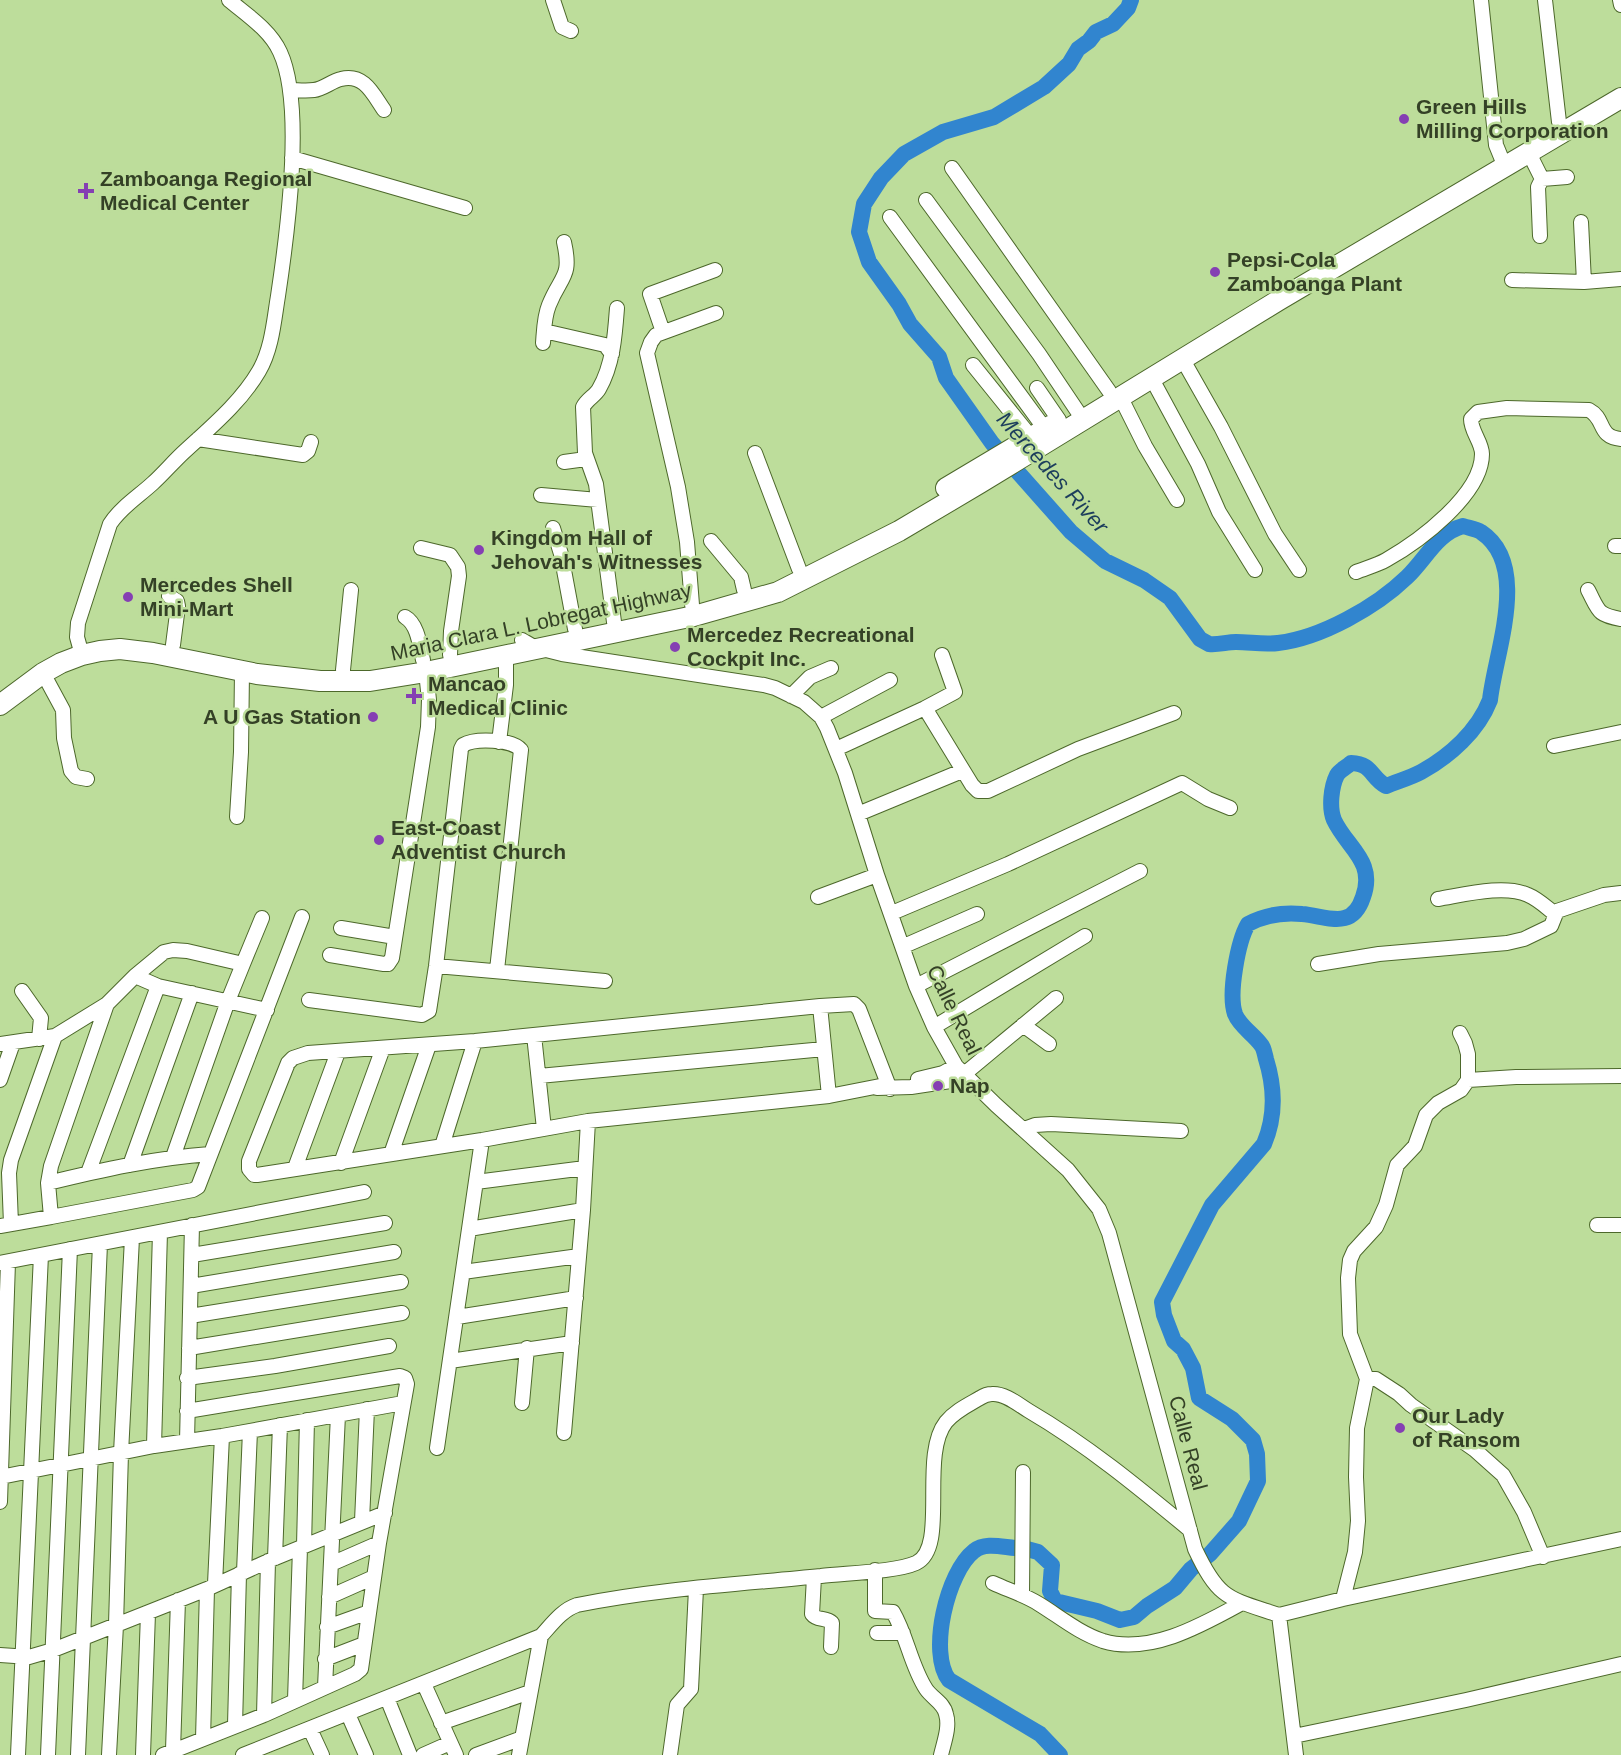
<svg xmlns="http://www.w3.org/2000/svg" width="1621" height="1755" font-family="Arial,sans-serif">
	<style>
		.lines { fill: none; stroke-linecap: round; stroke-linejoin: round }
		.river { stroke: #3185cf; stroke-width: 16 }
		.minor-casing { stroke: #4d682b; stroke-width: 16 }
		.highway-casing { stroke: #4d682b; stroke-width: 22 }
		.minor { stroke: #fff; stroke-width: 14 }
		.highway { stroke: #fff; stroke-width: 20 }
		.poi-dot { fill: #853fb3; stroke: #bddd9b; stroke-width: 2 }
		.labels { text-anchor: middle; stroke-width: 5; stroke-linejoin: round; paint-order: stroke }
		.poi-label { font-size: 21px; font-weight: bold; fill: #344126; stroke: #bddd9b; text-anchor: start }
		.street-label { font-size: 21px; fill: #344126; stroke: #bddd9b }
		.water-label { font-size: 22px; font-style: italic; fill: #1c3d5c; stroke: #bddd9b }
	</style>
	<rect width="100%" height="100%" fill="#bddd9b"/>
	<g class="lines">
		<path class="river" d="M1015,1548C1002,1547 985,1542 974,1551C947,1572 928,1653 949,1680L1040,1734L1060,1755
			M1027,1549L1038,1552L1052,1565L1050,1591L1055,1601L1097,1611L1120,1620L1134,1617L1147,1606L1175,1588L1191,1569L1210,1554L1239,1521L1258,1481L1257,1454L1253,1440L1232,1419L1199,1398L1193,1368L1183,1349L1174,1341L1164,1315L1162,1302L1212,1205L1264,1144C1276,1116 1275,1088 1266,1059C1265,1055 1264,1049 1262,1046C1254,1034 1240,1027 1235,1014C1228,994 1238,941 1248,924C1265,915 1283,912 1302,914C1327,916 1352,931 1363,897C1376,861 1347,848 1334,820C1329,808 1331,787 1337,775C1340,770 1347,767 1351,763C1373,764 1370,777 1386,786C1398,781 1410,778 1421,772C1450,756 1478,731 1490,700C1495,653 1531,565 1481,532C1476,529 1469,528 1463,526C1437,533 1426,559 1407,577C1376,607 1321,638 1278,643C1264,645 1250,642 1236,642C1227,642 1218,645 1209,644L1200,639L1170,598L1144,580L1105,561L1071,532L992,443L946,378L939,357L910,324L899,304L869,262L859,232L864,204L881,178L904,154L943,132L994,117L1044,87L1069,64L1078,49L1089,41L1096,32L1113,24L1128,8L1131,0"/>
		<g class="minor-casing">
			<path id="minor" d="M553,0L562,27L571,31
				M1481,0L1496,145L1505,167
				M1545,0L1559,122
				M1620,0L1621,5
				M290,90C297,90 306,91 314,90C323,89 332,81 341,79C364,73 373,94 384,110
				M1529,153L1542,179L1538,187L1540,236
				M292,158L465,208
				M952,168L1109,391
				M1542,179L1567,177
				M926,200L1039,354L1084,421
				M890,217L1045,429
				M1581,222L1584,282
				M1512,280L1584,282L1621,279
				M544,331L605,345L612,354
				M663,332L650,294L715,270
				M543,343C544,331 544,317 549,305C561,275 572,278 564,242
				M1183,360L1221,427L1275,534L1299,570
				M973,365L1031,437
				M1152,379L1198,464L1219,512L1255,570
				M1037,388L1059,420
				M1121,398L1145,446L1177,500
				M198,439L303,455L308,451L311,442
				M755,453L799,569
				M564,462L586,459
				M541,495L598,500
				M553,528L561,554L575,629
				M711,541L741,577L744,590
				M1615,546H1621
				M421,548L450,555L458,567L459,576L451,631L450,655
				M1356,572C1366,568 1377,565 1386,560C1418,542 1482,495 1482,454C1482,442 1471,432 1471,419L1478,412L1507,408L1589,410C1606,419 1597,437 1621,439
				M1588,590C1599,611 1597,615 1621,619
				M169,596L177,601L178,606L173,645
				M692,605L687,542L678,487L647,353L651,342L656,335L716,313
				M405,617C418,624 420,647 423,660
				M614,622L596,484L585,453L583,407C587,399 595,396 599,389C613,365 615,335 617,308
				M522,640L534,647L562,654L764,685L775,688L804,702L821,717L827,728L845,773L877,875L916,986L934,1027L956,1066L996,1105L1068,1170L1099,1209L1109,1233L1195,1549C1219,1600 1228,1598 1279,1615
				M82,655L77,637L78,623L110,524C121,507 139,496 153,483C164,473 174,461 185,451C211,427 241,402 259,371C272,349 274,320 278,296C287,236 305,106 280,52C270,30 247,15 229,0
				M343,670L351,590
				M43,673L63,710L64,738L71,771L76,777L87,779
				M791,696L810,677L831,668
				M925,708L955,692L942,655
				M821,717L890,680
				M499,742L506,685V656
				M1554,746L1621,732
				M836,749L925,708L972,785L978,791H988L1078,749L1174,713
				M858,814L962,771
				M237,817L241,752L242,671
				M818,897L877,875
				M1438,899C1463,895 1504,884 1528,895C1538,899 1546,907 1555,914
				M892,913L1008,864L1182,783L1208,799L1230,808
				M341,928L395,937
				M904,946L977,914
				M330,955L384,964H388L392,958L428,727L429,700L426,672
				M1318,964L1379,954L1507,943L1524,939L1551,926L1557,911L1604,895L1621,893
				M436,966L605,981
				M135,976L158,986L267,1010
				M916,986L1140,871
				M22,991L41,1018L39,1039
				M309,1000L422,1015L429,1011L436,966L461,749L463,745C475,738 512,739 521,750L497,970
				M820,1006L829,1096L588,1121L482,1140L257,1175H254L249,1169V1161L288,1063L293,1058L308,1053L475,1041L820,1006L854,1004L859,1009L890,1089
				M1023,1025L1049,1044
				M934,1027L1085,936
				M534,1035L544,1129
				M0,1044L55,1036L107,1004L135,976L164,952L173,950L187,951L243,964L262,918
				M539,1076L824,1049
				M918,1079L943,1073L956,1066
				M0,1080L13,1043
				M1468,1080L1516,1077L1621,1076
				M877,1088L911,1087L957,1080L1056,998
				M829,1096L885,1085
				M1024,1129L1035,1125L1051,1124L1181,1131
				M442,1146L475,1041
				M391,1154L429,1045
				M173,1157L228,1001L243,964
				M341,1163L383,1048
				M130,1165L192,993
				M295,1168L338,1052
				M88,1173L158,986
				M476,1182L585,1168
				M48,1183C101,1170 155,1158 210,1154
				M51,1217L193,1190L198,1187L302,917
				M11,1224L9,1173L11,1160L55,1036
				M1597,1225H1621
				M0,1226L51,1217L48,1183L51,1166L107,1004
				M469,1229L583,1210
				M192,1255L385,1223
				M0,1263L364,1192
				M463,1272L579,1256
				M191,1286L394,1252
				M190,1316L401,1282
				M457,1317L576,1298
				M189,1348L402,1313
				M450,1361L572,1343
				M187,1378L275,1366L389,1346
				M1367,1379L1350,1334L1348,1278L1350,1260L1354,1251L1376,1227L1386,1205L1397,1165L1415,1146L1426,1115L1438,1103L1461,1090L1468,1080V1054L1465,1043L1460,1033
				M522,1403L527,1348
				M564,1433L583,1210L588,1121
				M187,1441L192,1225
				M154,1446L160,1232
				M437,1448L482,1140
				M1,1477L154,1446L222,1436L403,1403
				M0,1502L8,1262
				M362,1521L367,1409
				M304,1546L307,1420
				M275,1558L280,1425
				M331,1564L379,1543
				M875,1570V1611L893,1612C907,1636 911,1666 926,1689C932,1698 944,1703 946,1714C950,1727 944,1742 941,1755
				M244,1572L250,1431
				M814,1577L812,1614C817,1621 826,1617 832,1623L831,1647
				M993,1583C1008,1590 1025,1595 1039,1604C1060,1617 1079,1633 1103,1641C1150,1655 1202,1625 1242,1603
				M215,1584L222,1436
				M1022,1595L1023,1472
				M329,1597L374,1577
				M1343,1599L1355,1552L1358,1521L1356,1477L1357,1428L1367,1379H1376L1399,1394L1411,1405L1475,1450L1503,1475L1524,1512L1543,1557
				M1279,1615L1343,1599L1621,1539
				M1279,1615L1296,1755
				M327,1627L369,1612
				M877,1633H903
				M0,1655L29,1657L53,1650L207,1589L275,1558L385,1513
				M325,1659L364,1644
				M424,1684L456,1755
				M325,1687L338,1415
				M387,1698L410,1755
				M295,1700L300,1548
				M348,1714L366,1755
				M264,1715L268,1561
				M441,1723L530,1692
				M235,1725L239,1574
				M310,1729L322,1755
				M1294,1736L1466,1700L1621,1664
				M203,1739L207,1589
				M173,1750L178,1600
				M18,1755L41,1255
				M48,1755L70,1249
				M78,1755L100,1244
				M109,1755L116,1625L121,1453L132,1238
				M143,1755L148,1613
				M163,1755L264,1715L355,1674L361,1669L379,1543L407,1384L405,1378L400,1376L187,1411
				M243,1755L541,1636C552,1624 562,1610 577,1605C656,1589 741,1584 821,1576C845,1573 896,1572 916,1563C949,1548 919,1456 946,1422C955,1411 968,1405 980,1398C983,1396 988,1394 992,1394C1005,1393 1019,1405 1029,1411C1087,1445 1138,1487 1190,1530
				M423,1755L450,1743
				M476,1755L522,1738
				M519,1755L541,1636
				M670,1755L677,1705L691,1689L696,1589"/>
		</g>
		<g class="highway-casing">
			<path id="highway" d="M946,488L1050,426
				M0,705L43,673L61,663L82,655L100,651L120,649L153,653L257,674L320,681H370L426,672L694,616L778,592L899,531L980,483L1279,300L1621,98"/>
		</g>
		<use href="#minor" class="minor"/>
		<use href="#highway" class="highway"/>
	</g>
	<g class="poi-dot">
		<circle cx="1404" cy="119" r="6"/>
		<path d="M83 182h6v6h6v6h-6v6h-6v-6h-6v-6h6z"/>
		<circle cx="1215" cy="272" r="6"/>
		<circle cx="479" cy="550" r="6"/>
		<circle cx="128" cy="597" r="6"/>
		<circle cx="675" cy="647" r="6"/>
		<path d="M411 687h6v6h6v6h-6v6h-6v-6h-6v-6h6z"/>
		<circle cx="373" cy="717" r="6"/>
		<circle cx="379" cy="840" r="6"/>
		<circle cx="938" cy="1086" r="6"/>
		<circle cx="1400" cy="1428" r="6"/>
	</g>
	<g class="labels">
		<g class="poi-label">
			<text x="1416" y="114">Green Hills<tspan x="1416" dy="24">Milling Corporation</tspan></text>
			<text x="100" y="186">Zamboanga Regional<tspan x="100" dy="24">Medical Center</tspan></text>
			<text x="1227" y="267">Pepsi-Cola<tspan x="1227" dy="24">Zamboanga Plant</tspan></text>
			<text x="491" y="545">Kingdom Hall of<tspan x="491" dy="24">Jehovah's Witnesses</tspan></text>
			<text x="140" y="592">Mercedes Shell<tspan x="140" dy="24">Mini-Mart</tspan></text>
			<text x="687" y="642">Mercedez Recreational<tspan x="687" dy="24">Cockpit Inc.</tspan></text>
			<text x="428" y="691">Mancao<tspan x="428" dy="24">Medical Clinic</tspan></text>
			<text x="361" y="724" text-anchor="end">A U Gas Station</text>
			<text x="391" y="835">East-Coast<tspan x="391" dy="24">Adventist Church</tspan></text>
			<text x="950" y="1093">Nap</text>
			<text x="1412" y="1423">Our Lady<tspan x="1412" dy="24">of Ransom</tspan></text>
		</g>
		<g class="street-label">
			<text transform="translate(541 622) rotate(-12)" y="7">Maria Clara L. Lobregat Highway</text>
			<text transform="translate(954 1010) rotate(64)" y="7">Calle Real</text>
			<text transform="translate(1188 1443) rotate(75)" y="7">Calle Real</text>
		</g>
		<g class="water-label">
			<text transform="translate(1053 472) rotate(48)" y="8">Mercedes River</text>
		</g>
	</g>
</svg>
